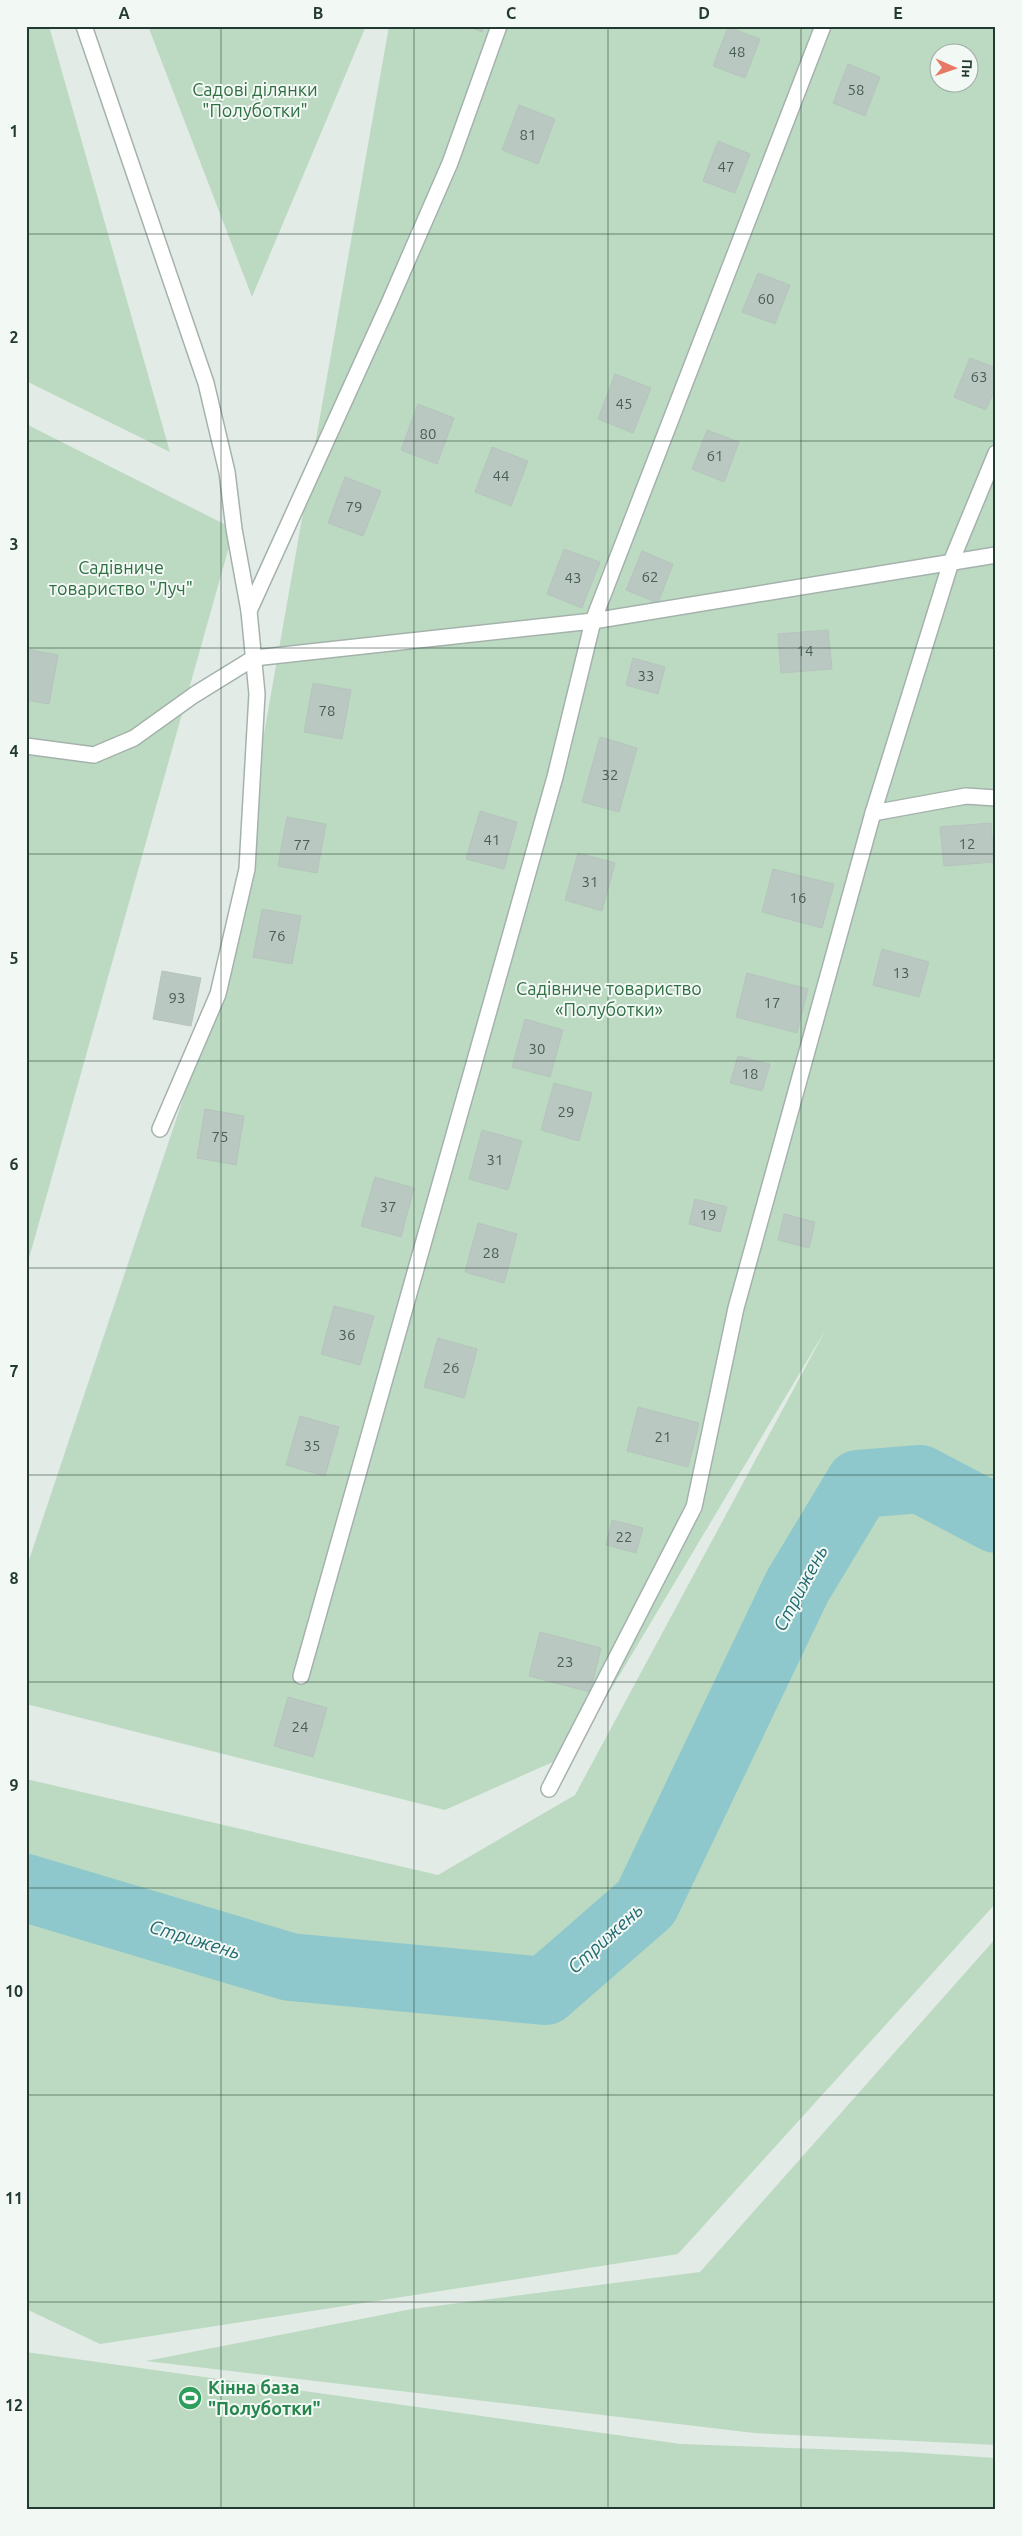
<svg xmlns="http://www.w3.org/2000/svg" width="1022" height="2536" font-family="Ubuntu,sans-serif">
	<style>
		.green { fill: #bcdac2; fill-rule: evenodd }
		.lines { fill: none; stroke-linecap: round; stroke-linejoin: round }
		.river { stroke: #8ec8cc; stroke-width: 68 }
		.building { fill: #bac8c2; stroke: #b5c4bc }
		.service-casing { stroke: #a5b2ac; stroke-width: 18 }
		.minor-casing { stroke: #a5b2ac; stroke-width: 18 }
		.service { stroke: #fff; stroke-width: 15 }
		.minor { stroke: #fff; stroke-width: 15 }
		.grid { fill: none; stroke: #233a32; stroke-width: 1; stroke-opacity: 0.55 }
		.labels { text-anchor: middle; stroke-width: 4; stroke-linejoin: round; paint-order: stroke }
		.number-label { font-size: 15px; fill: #495e56 }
		.park-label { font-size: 18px; fill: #306e43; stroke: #f2f8f4 }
		.leisure-label { font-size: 18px; font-weight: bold; fill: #27864d; stroke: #f2f8f4; text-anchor: start }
		.water-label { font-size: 19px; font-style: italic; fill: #226b72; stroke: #f2f8f4 }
		.neatline { fill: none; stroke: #233a32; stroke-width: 2 }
		.grid-label { font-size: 16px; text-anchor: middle; font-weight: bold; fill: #233a32 }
	</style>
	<rect width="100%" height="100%" fill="#e2ebe6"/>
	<path class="green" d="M26,26H49L170,452L26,381Z
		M148,26H366L252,297Z
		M389,26H996V1903L678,2254L100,2344L26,2309V1779L438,1875L575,1795L826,1329L573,1753L445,1810L26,1704V1569L218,994ZM940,52H970V82H940Z
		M26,424L234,529L26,1269Z
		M996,1938V2445L754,2433L146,2361L412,2309L700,2272Z
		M26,2352L681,2444L905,2452L996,2458V2510H26Z"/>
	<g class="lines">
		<path class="river" d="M26,1888L290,1967L545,1991L646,1903L797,1587L859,1484L920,1479L996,1519"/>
	</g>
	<path class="building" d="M467,26H484L482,32Z
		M728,27L760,39L745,78L713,66Z
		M848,64L880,77L865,116L833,103Z
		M519,105L555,119L538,164L502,150Z
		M718,141L750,154L735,193L703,181Z
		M758,273L790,285L775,324L742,312Z
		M970,358L996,368V386L986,410L954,397Z
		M615,374L651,388L633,433L598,419Z
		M418,404L454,418L437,464L401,450Z
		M707,430L739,442L724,482L692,469Z
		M492,447L528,461L511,506L475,492Z
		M345,477L381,491L363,536L328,523Z
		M564,549L600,562L582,608L547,594Z
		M642,551L673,564L658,603L626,590Z
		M828,630L832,669L781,673L778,634Z
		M26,649L58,655L49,704L26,700Z
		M633,658L665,667L658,694L626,685Z
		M313,683L351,690L342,739L304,732Z
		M600,737L637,748L619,812L582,802Z
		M480,811L517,822L504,869L466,859Z
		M287,817L326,824L317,873L278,866Z
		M991,823L994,862L944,866L940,827Z
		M578,853L615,863L602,911L565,900Z
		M773,869L834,884L822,928L762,912Z
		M262,909L301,916L292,964L253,957Z
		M882,949L929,962L919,997L873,985Z
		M162,971L201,978L191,1026L153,1019Z
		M747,973L808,989L797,1033L736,1017Z
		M525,1019L563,1030L550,1077L512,1067Z
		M738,1056L770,1064L762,1091L730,1083Z
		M554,1083L592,1093L579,1141L541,1130Z
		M205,1109L244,1116L236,1165L197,1158Z
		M482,1130L522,1141L508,1190L469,1179Z
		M375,1177L414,1188L401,1237L361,1226Z
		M695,1199L727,1207L720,1232L689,1224Z
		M784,1214L815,1222L809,1248L778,1240Z
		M478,1223L517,1234L504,1283L465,1272Z
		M334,1306L374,1316L360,1365L321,1354Z
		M438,1338L477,1349L464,1398L424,1387Z
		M638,1407L699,1423L688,1467L627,1451Z
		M300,1416L339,1427L325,1476L286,1465Z
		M612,1520L643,1528L636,1553L606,1545Z
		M540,1632L601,1648L590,1692L529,1676Z
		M288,1697L327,1708L313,1757L274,1746Z"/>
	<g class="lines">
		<g class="service-casing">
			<path id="service" d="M84,26L206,383L227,472L234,529L249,611L257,694L247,869L218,994L160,1129
				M873,813L966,796L996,798"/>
		</g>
		<g class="minor-casing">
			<path id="minor" d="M249,611L389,303L450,163L499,26
				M26,746L94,755L134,738L194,695L254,658L593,621L996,555
				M301,1676L555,777L593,621L823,26
				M549,1789L694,1507L736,1308L873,813L951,562L996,453"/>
		</g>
		<use href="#service" class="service"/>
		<use href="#minor" class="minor"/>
	</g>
	<path class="grid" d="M221,26V2510M414,26V2510M608,26V2510M801,26V2510M26,234H996M26,441H996M26,648H996M26,854H996M26,1061H996M26,1268H996M26,1475H996M26,1682H996M26,1888H996M26,2095H996M26,2302H996"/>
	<defs>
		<g id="stadium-disc" transform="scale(1.25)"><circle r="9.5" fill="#2e9e5b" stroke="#f2f8f4"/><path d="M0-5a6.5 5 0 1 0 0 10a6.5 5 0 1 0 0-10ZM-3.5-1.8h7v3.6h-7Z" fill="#fff"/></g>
	</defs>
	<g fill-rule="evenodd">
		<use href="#stadium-disc" x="190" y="2398"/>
	</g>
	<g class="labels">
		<g class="number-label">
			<text x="737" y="57">48</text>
			<text x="856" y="95">58</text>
			<text x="528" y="140">81</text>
			<text x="726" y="172">47</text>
			<text x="766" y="304">60</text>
			<text x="979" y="382">63</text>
			<text x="624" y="409">45</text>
			<text x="428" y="439">80</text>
			<text x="715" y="461">61</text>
			<text x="501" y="481">44</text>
			<text x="354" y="512">79</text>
			<text x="650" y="582">62</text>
			<text x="573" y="583">43</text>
			<text x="805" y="656">14</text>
			<text x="646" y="681">33</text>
			<text x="327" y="716">78</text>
			<text x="610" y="780">32</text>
			<text x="492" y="845">41</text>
			<text x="967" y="849">12</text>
			<text x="302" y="850">77</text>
			<text x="590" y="887">31</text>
			<text x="798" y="903">16</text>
			<text x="277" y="941">76</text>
			<text x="901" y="978">13</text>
			<text x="177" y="1003">93</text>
			<text x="772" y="1008">17</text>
			<text x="537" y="1054">30</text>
			<text x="750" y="1079">18</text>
			<text x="566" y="1117">29</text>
			<text x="220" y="1142">75</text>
			<text x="495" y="1165">31</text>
			<text x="388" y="1212">37</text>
			<text x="708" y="1220">19</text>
			<text x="491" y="1258">28</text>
			<text x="347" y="1340">36</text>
			<text x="451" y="1373">26</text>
			<text x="663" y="1442">21</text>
			<text x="312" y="1451">35</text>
			<text x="624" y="1542">22</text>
			<text x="565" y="1667">23</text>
			<text x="300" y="1732">24</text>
		</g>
		<g class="park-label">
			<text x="255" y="96">Садові ділянки<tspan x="255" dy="21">"Полуботки"</tspan></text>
			<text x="121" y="574">Садівниче<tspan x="121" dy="21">товариство "Луч"</tspan></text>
			<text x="609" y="995">Садівниче товариство<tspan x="609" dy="21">«Полуботки»</tspan></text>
		</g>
		<g class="leisure-label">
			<text x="208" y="2394">Кінна база<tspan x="208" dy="21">"Полуботки"</tspan></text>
		</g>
		<g class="water-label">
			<text transform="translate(800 1588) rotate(-62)" y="7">Стрижень</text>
			<text transform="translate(605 1938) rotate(-42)" y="7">Стрижень</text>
			<text transform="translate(195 1939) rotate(17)" y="7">Стрижень</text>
		</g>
	</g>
	<rect width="1022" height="2536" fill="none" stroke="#f2f8f4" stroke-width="55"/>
	<g transform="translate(954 68) rotate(92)"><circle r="24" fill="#f2f8f4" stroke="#9faca6"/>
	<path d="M0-4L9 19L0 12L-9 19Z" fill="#e77863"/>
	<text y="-8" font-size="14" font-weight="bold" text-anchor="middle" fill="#233a32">Пн</text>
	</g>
	<rect x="28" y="28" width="966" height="2480" class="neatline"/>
	<g class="grid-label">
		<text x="124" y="19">A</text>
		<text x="318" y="19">B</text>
		<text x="511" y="19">C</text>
		<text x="704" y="19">D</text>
		<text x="898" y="19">E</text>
		<text x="14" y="137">1</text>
		<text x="14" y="343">2</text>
		<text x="14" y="550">3</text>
		<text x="14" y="757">4</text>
		<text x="14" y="964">5</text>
		<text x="14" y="1170">6</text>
		<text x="14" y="1377">7</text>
		<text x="14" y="1584">8</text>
		<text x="14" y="1791">9</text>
		<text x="14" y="1997">10</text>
		<text x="14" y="2204">11</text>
		<text x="14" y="2411">12</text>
	</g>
</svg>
